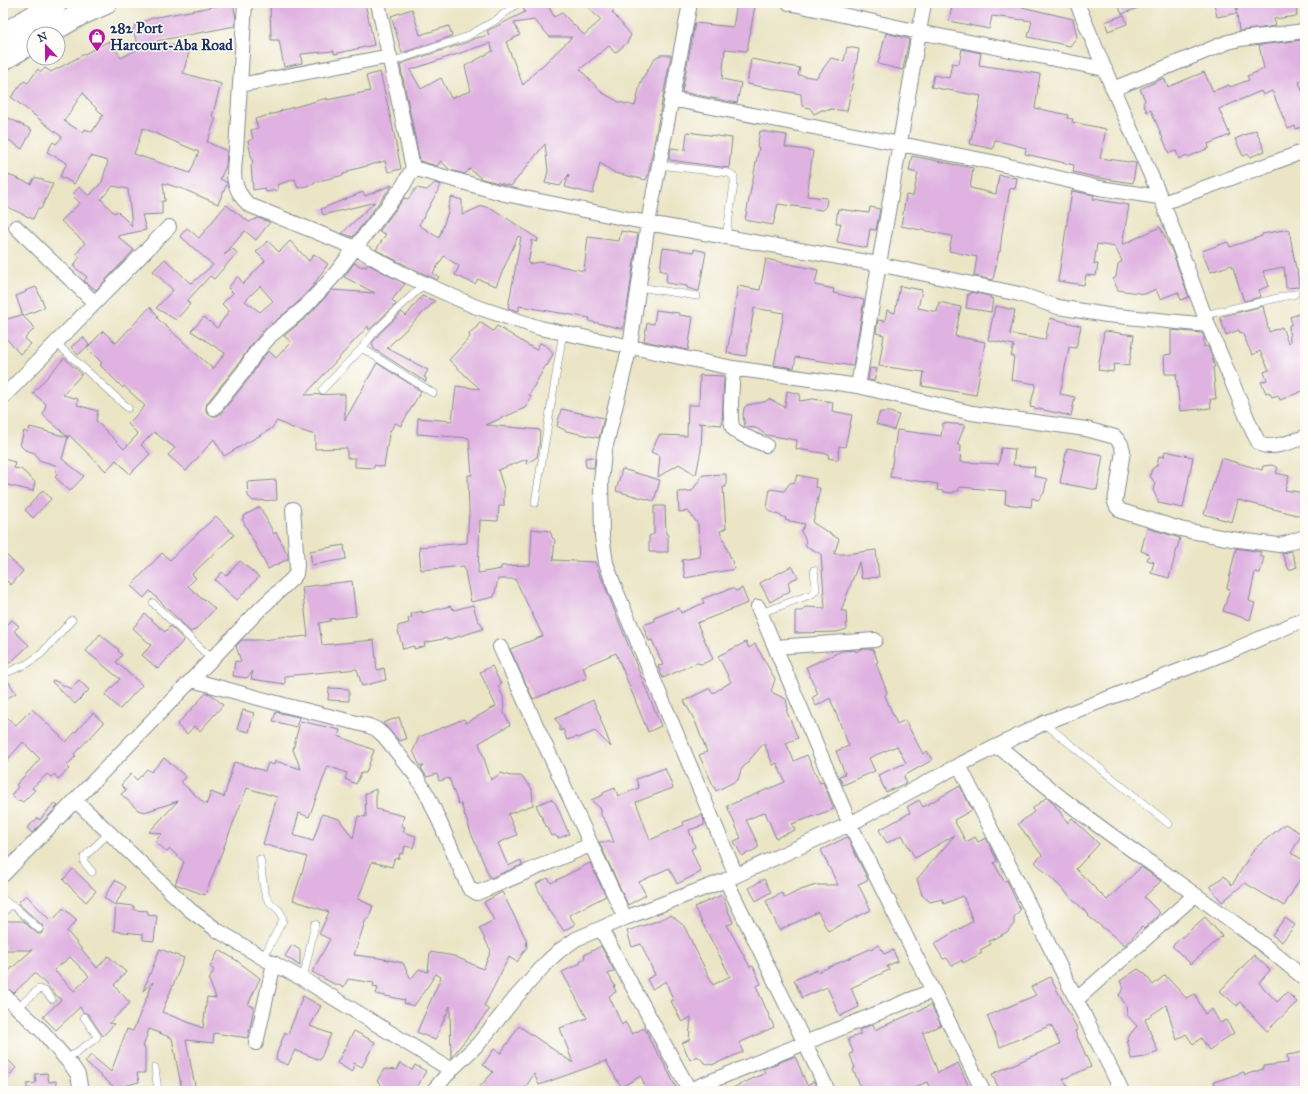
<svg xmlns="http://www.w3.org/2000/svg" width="1308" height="1094" font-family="'IM FELL Great Primer',serif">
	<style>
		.building { fill: #dfb2e1; fill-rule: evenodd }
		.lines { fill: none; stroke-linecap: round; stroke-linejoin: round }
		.service-casing { stroke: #838a92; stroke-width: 8 }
		.minor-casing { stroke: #838a92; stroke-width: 16 }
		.trunk-casing { stroke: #838a92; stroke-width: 24 }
		.service { stroke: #fff; stroke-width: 7 }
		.minor { stroke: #fff; stroke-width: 14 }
		.trunk { stroke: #fff; stroke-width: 22 }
		.labels { text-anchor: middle; stroke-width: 3; stroke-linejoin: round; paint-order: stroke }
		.poi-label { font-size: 15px; font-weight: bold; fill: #1b2f5e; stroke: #fdfcf7; text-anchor: start }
	</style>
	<rect width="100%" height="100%" fill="#fdfcf7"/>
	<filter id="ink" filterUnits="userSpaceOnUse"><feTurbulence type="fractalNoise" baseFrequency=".025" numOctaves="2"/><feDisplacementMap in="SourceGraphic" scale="8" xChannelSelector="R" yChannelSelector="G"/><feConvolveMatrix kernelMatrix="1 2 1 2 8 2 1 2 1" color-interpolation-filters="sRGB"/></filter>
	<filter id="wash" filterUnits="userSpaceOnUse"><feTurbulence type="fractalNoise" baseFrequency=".012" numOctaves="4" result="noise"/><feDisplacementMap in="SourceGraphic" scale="16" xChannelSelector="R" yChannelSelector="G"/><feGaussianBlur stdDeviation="0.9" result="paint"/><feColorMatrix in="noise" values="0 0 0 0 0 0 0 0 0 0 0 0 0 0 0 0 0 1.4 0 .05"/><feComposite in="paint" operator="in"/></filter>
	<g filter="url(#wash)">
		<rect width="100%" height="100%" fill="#ebe5c6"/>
		<g id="blocks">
			<path class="building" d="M233,3L236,18L235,26L157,41V45L191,46L183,73L221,84L212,116L216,118L207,142L227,151L226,166L220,179L226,182L227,184L218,204L183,189L163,183L165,201H162V214L142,215L146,230L117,236L134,250L96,290L84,281L87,277L73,266L80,257L76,254L85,243L61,221L80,203L72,195L79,187L89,196L102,182L108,161L91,156L74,184L60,176L67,163L47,152L53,142L56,144L62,137L11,97L24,81L28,83L38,69L41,72L45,68L51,72L109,41L113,47L114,46L121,58L140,48L132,30L135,28L134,26L152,18ZM83,92L87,99L103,115L92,132L85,129L83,133L64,121ZM143,128L199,152L190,173L134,154ZM113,186L128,189L132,226L117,211L114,213L101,199Z
				M270,3H365L374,45L334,54V51L301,54L302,63L284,67L279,40H271Z
				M523,3H547L554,17L562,13L584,35L601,20L583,3H621L612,12L631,35L627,43L615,53L609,46L580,69L601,92L619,102L635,106L641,81L655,58L660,55H671L648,175L646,180L615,173L600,163L593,194L565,187L569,174L560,186L545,183L548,171L545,144L511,186L482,179L470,169L465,174L450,170L441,161L437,166L420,161L400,64L468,42L473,39L489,35L487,31L525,12L522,6ZM534,20L550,37H572L539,69V68L523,85L506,42L520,35L514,23ZM490,43L493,51L465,66L471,91L451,98L441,78L421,89L410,70Z
				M737,3L755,5L747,51L725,49L722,79L741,83L737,103L682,92L695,23L733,27Z
				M953,3H1023L1022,7L1073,19L1077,37L1070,46L1028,37L1032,21L992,16L989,29L949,21Z
				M1117,3H1148V4L1122,14Z
				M1214,3H1235L1237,11V7L1259,3H1296L1297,16L1274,19L1276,26L1239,31L1237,13L1217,17Z
				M412,9L420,35L449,26L452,36L402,53L391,16Z
				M1124,15L1127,24L1108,31L1105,22Z
				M886,33L909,39L903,70L878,64Z
				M1302,40V43H1305V79L1299,82L1305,98V125L1296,129L1295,126L1288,129L1272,91L1263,95L1261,91L1219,109L1230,135L1208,144L1209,148L1188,157L1187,155L1179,159L1176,151L1169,153L1151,110L1147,112L1143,103L1145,100L1140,89L1164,78L1168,87L1204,72L1213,91L1229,85L1230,87L1249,80L1247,76L1264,69L1259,45Z
				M847,47L859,49L847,111L830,109V110H822L814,114L810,108L802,106L801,94L747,84L751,59L800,68L798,75L816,78L831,58L844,61Z
				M962,49L981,53L979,65L1040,74L1035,108L1068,115L1067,118L1073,119L1072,122L1106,129L1100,158L1136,163L1133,183L1099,178L1073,172L1074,165L1025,154L1026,148L995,140L993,149L970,144L981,96L931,87L934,75L949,78L952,63L959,64Z
				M380,72L392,124L401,169L388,172L385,161L348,171V173L343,174L344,175L314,182V184L298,188L295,179L277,185L278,190L266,192L265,188L253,190L251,165L253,164L248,141L253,139L251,130L258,128L255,119L280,112V111L327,98V100L370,91L366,76Z
				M3,115L32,130L22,149L3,136Z
				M1256,130L1265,151L1250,157L1248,154L1243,156L1235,139Z
				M760,131L787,135L785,147L813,151L807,196L827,198L826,206L822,210L778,204L773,225L745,220L759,147H757Z
				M687,132L732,138L729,168L669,160L671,148L685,150Z
				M912,156L973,168L970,188L996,194L999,175L1017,178L1015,189L1010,188L1002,233L1000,252L999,251L993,280L974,276L977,257L949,251L952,236L901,226L906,195L913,196L918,173L909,171Z
				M3,173L31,184L35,177L53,184L41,209L38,208L33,219L3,205Z
				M435,183L441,185L419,225L439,238L449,209L448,208L451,197L462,200V215L482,206L493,209L538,239L537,242L531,240V242H532L528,264L540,262L584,271L588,237L619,241L621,231L638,234L626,314L623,329L589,321L590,318L519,306V311L508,308L521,237L518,236L496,286L478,279L475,284L455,275L459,266L444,256L433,273L439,277L437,280L407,266L376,250L386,234L379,232L404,198L408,199L416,188L427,190Z
				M392,185L353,237L342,233L375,202L323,215L321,209L363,192L365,196Z
				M1072,191L1094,195L1093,199L1129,205L1122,245L1160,227L1172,251L1189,297L1181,300L1178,292L1160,299L1156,289L1145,294L1118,290L1113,279L1116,277L1118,264L1122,261L1115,247L1097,244L1094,264H1098L1096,276L1086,275L1084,285L1058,281Z
				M226,205L249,222L258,218L270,222L256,240L245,231L224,255L233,249L237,253L214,279L210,276L187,301L190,304L176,320L156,308L173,290L153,271L165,259L190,283L191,282L192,283L213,265L180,236L187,228L199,238Z
				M870,207L880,209L876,230L870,229L867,248L837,242L841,223H836L838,209L869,213Z
				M1289,229L1296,269H1297L1299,287L1286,288L1284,267L1263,271L1269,286L1259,290L1261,297L1244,301L1232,265L1210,272L1202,251L1228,242L1230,247L1262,236V234Z
				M268,241L279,252L290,241L309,261L314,254L328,264L312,287L297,303L272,324L270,322L248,349L237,366L207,403L206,407V411L209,415L213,416H217L220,414L251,376L261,360L269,351L276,358L291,342L284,336L309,315L332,290L375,293L344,277L354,263L362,267L363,266L366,267L368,264L405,284L392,300L396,304L369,330L368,326L305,395L345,394V420L377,363L421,391L401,426L395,423L389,433L384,467L374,465V468L355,467V458H347V448L315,449V435L290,427L277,421L271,429L224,456L214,439L186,471L168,455L175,448L154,432L141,445L150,454L130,474L116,460L106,471L69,435L68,437L43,415L46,404L33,393L64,358L82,374L63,395L78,399L77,405L98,411L96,421L124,449L138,434L128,424L145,406L124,386L123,388L100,365L102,363L87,348L103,331L116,343L150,307L158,316L157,318L213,369L225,353L191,331L204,317L217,328L229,311L222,304L233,293L228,288L238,276L243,284L265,261L256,252ZM260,286L273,301L260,312L245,301Z
				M663,248L694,252V249L706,252L699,291L687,288V286L666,283L667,272L660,270Z
				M766,259L818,270L815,285L834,289L833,293L864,300L853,366L796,357L794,368L774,365L784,313L754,308L746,356L727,353L738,286L760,290Z
				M900,286L922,290L918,308L937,312L939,302L961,307L955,336L985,342L976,395L922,386L924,372L879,366L884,335L876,333L878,320L885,321L887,310L895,313Z
				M36,287L45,307L23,316L16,296L26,292L25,291Z
				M970,292L990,296V298L993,299L991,312L966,308L968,294L970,295Z
				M422,296L435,301L387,348L428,370L424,377L426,378V382L374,349L372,343L380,333L402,312L406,316Z
				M995,306L1015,310L1010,334L1045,340L1050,318L1081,326L1076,348L1069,347L1060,394L1075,397L1071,416L1030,407L1036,384L1011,380L1014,356H1011L1014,345L988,340Z
				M1263,306L1269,332L1282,327L1288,343L1290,342L1289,325L1292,324L1290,317L1305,312V390L1280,400L1278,395L1272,397L1269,392L1266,393L1261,382L1267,380L1264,372L1269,370L1260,351L1252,355L1242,332L1240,333L1239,330L1226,335L1220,317Z
				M656,310L679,313V315L693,317L688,350L644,341L647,323L654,324Z
				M22,315L35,328L25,338L31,344L20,354L3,335V320Z
				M480,322L493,331L497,326L536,350L540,343L548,347L553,354L547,366L546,365L529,395L531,396L525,408L486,425L540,430L539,447L537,457L526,464L527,459L498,470L504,489V506H499L498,521L480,520L478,573L501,569V566L530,565L532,529L550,531L552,537L555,540L553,560L595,562L661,726L648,732L616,653L583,667L587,678L533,699L510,649L543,636L515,579H498L494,597L471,602L464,566L421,570L419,547L467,543L469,512L468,475H472L469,438L417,434L418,418L452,421L456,386L480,389L449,360L470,337L469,333L477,327Z
				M1171,330L1202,333L1204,336V347L1208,346L1215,367H1213L1216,399H1210L1211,408L1180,411L1176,374H1165L1164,355L1171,354Z
				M1104,331L1134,335L1129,366L1114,364L1113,372L1098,370Z
				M83,337L89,345L78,355L71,347Z
				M870,368L877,369L874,381L868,380Z
				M700,375L724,376L722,425L698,423L702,425L701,450L696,475L679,464L658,477L660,456L651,452L659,435L687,436L688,405H699Z
				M787,391L800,394L799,401L813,399L833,402L832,411L852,415L845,447L839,446L838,460L828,458L829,454L796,449L797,440L766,435L756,428L745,427L743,415L744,408L747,405L764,402L769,399L785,407Z
				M561,409L604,418L599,438L566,431L557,426Z
				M880,412H890L899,415L894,430L876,424Z
				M943,423L965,425L957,445H961L960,462L999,464L1001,448L1015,449L1013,465L1035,467L1034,476L1047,479L1044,493L1038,500L1032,498L1031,507L1005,504L1006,491L959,487V491H954V493L944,492V491L937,490L938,484L890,477L897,430L941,436Z
				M30,427L68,437L62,459L84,476L70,491L55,477L57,475L55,465L39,460L35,453L25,450L20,445L24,431L28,433Z
				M1067,448L1103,455L1097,490L1060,483Z
				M1165,451L1193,457L1183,508L1158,503V500L1153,490L1155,483L1150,476L1152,469L1157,465L1159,456L1164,457Z
				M592,457L595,458L594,468L586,467L585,458Z
				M1221,458L1262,470L1263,466L1272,465L1278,468L1276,473L1289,476L1285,490L1305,493V517L1238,500L1232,522L1204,514Z
				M3,459L15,462L14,468L21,469L35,482L33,491L3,484Z
				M622,469L660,480L654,501L616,491Z
				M726,474V487H723L726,528L720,531L735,569L685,578L682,560L700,557L698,524L688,511L679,512L678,492L692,491L703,475Z
				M797,475L816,479L815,487L820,488L813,523L839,539L834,554H845L876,550L879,577L862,579L859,562L841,611H846L847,629L837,632L795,633V611H802L805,607L825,608L821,554L806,546L805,538L801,532L805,524L785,520L786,518L769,511L767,508L770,489L784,491L790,483L795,482Z
				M276,480L277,500L253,501L248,496L247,482Z
				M43,490L51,499L33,518L25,510Z
				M654,506H665L666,534H668V552H649V536L654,534Z
				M260,507L274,534L276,532L288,555V559L268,569L242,519L244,518L243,516Z
				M216,516L234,535L192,574L196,578L188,586L203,600L204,599L215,609L194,631L193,630L191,632L150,591L144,598L131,586L162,553L170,560Z
				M1147,528L1180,538L1169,578L1151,573L1154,562L1147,560L1149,554L1141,551Z
				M344,545L346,559L312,565L310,551Z
				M1236,548L1261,552L1259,556L1264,557L1260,573L1255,572L1249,601L1255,603L1250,620L1223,611L1230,589L1227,588Z
				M1291,551L1297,567L1289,570L1282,553Z
				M3,552L23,571L11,585L3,577Z
				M240,561L259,577L237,600L215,580L222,572L226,576Z
				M792,566L798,577L788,582L790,591L770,602L760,583Z
				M352,581L356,616L330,619V621L319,623L322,645L374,640L377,670L384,668L386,680L362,686L357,669L285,676V684L251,679L253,671L247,678L233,676L235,661L241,662L236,646L242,640H263L288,637L289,638L308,636L302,587Z
				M732,588L736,591L742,588L748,603L697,623L713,659L702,664L696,663L663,678L658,666L663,665L652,640L649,641L643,625L655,621L654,618L679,608L681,613L704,603L702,599Z
				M473,605L478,621L481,623L483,629L447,640V638L424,643L425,646L414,649V646L403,649L398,631V626L409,623L408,618L412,617L411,614L422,611V613L450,606L454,610Z
				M145,614L165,632L170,626L184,640L158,669L142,655L151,645L133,628Z
				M12,620L19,626L14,631L29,645L10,663L3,661V629Z
				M100,634L119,650L118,651L122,655L116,662L142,685L120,709L105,695L120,679L86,651Z
				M746,642L749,648L755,644L775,679L771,692L786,699L788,709L786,710L798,738L786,743L794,761L807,755L820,783L823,782L834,809L792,824L795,830L776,838L765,812L746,820L758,844V848L742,856L734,841L741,838L727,806L785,782L777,763L773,765L764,743L741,770L738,780L716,791L699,755L707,752L695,721L684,701L710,688L713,693L731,682L718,656Z
				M861,649H873L878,662L876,663L887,692L885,696L897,724L905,720L923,754L927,751L932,760L904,776L906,783L886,792L878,775L906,763L897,746L869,758L875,771L843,785L839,776L845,774L836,751L849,746L830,698L816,706L812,698L818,694L806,667L842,651L855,650L856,652Z
				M492,666L501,684L498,686L503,697L504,713L510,725L479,743L491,780L501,773L510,776H521L532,789L533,805L508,814L517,835L498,843L508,866L521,860L522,865L490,878L471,833L461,804L458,803L449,778L439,781L437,774L427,777L421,768L424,766H420L413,751L419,737L464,719L466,723L496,706L480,672Z
				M6,678L16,693L3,701V679Z
				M53,680L71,689L79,680L89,690L75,704L52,682Z
				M329,688L349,689V701L328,700Z
				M206,693L211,694L223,705L200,731L194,726L187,734L177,725Z
				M593,700L601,718H600L611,747L595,731L578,738L576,737L567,740L563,729L560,731V725L555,719Z
				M32,709L66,742L93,713L104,723L74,754L76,756L66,766L69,769L58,779L54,774L51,777L47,774L32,788L35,790L23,802L20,800L19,802L11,795L18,787L16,785L40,759L23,742L3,765V714L16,725Z
				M243,710L254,713L249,732L237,729Z
				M276,712L299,717L296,727L273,721Z
				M399,717L406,739L399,741L383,723Z
				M300,721L340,730L338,736L374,750L366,773H361L356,784L345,779L347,773L328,766L309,817L299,813L293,835L313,841L322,814L339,819L353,838L358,816L366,817L365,794L376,789V809L404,816L401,826L405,827L403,832L416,836L413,848L405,846L403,854L400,853L399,858L394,859L392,867L372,862L358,899L373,906L368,919H366L354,955L379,958L403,963L411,979L419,969L428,972L430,952L454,956L483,969L491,951L479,928L494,920L484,902L502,892L526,939L527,947L517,962L509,957L484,1006L489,1010L451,1058L450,1006L435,1040L417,1032L441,977L436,974L414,1006L404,1003L405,1000L376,994L378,988L373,987L374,983L348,979L344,987L334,984L312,972L330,939L319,934L329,912L293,900L307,857L263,844L277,797L247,788L205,895L175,884L184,862L170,849L167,852L155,841L162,834L149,832L178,801L145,812L138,810L121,794L126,790L121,785L131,774L137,780L147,769L151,772L164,758L186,777L181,782L206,805L211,792L224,797L234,762L265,771L268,763L274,765L275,761L301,769L293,750Z
				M665,768L673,788L636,802L650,840L684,825L683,822L702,815L704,821V825L689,830L695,847L691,849L701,872L677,884L669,868L639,882L646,895L628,905L599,842H614L606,822L601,815V809L591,800L603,795V793L615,788L618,796L639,788L636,779Z
				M960,786L972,810L954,820L966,842L975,837L978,842L986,838L997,861L994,863L1004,881L1007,880L1020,910L1014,917V924L1007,932L989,941L991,944L980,950L982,953L963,963L962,960L952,966L947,958L943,959L934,944L973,921L963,896L944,904L942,899L930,902L922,895L917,879L955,835L915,858L902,835L887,843L879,830L910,813L907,807L919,800L923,807Z
				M1047,797L1051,800L1068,823L1072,818L1099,844L1076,869L1107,900L1141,867L1161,881L1144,897L1160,913L1144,929L1142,927L1125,945L1088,916L1089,915L1035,862L1042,855L1018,824L1034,812L1032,809Z
				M551,799L556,804L569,834L559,838L554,835L551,836L536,805Z
				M54,803L58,806L32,833L27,828L38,818L40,820Z
				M1285,824L1302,834L1291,853L1305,861V870L1284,906L1245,883L1222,902L1210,887L1224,876L1232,885L1254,849Z
				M847,837L868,880L858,884L871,910L828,931L818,912L779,930L766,901L782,893L785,898L798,891L816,885H838L821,850Z
				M590,863L606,896L569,915L575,924L564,931L550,911H549L536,884L548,878L551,883Z
				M73,869L96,891L86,902L63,880Z
				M764,879L771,892L756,901L749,888Z
				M115,880L126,887L115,905L104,898Z
				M26,895L50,920L52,918L54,919L63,908L77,920L67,931L97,968L108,956L126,972L114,985L130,1003L109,1023L114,1024L103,1036L88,1014L83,1012L80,1007L56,1030L43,1017L61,1000L35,973L14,993L3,985V976L32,950H5V944H3V923H6L7,921H23L38,934H41L44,930L42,925L18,903ZM70,957L89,976L74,991L54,970Z
				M722,895L733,923L727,925L750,967L753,966L761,984L756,986L774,1027L739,1043L743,1052L712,1065L705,1063L697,1056L690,1060L682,1043L689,1040L691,1017L682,1022L671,1001L673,1000L666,981L652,989L647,979L655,975L641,944L632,947L627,931L654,922L671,915L684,926L713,985L730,976L694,907Z
				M116,904L134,906V910L148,911V915L157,916L154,941L143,940V934L114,931Z
				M1205,917L1222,936L1191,964L1172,946Z
				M1285,918L1295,925L1282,942L1272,935Z
				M292,945L300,950V966L285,956Z
				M879,945L884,954L893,950L898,961L887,966L889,970L851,988L859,1007L840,1016L827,987L802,998L794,980L817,970L818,972Z
				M601,946L614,971L608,974L615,986L614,987L616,992L609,996L622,1025L625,1022L632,1034L644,1028L649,1036L648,1037L663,1062L676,1087L668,1091H647L641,1076L621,1087L606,1061L539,1085L534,1074L523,1091H476L493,1072L483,1065L494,1049L501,1053L519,1026L573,1063L560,1028L587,1018L562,972L581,963L580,961L585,958L584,955Z
				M160,949L184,958L162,1012L203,1028L207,997L216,998L209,980L214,970L210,967L219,950L236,960L260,978L248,1005L254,1007L248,1038L214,1033L213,1043L186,1040L196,1091H182L172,1038L149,1029L143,1047L145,1048V1073H137L139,1082L115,1088L85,1062L91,1055L111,1072L127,1029L133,1031L153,982L143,991Z
				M1254,955L1270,970L1259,983L1277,1002L1287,992L1297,1002L1267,1031L1240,1002L1237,1006L1220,991Z
				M1138,969L1144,973L1153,985L1165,975L1186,998L1195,994L1205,1014L1212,1009L1220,1023L1226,1020L1234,1033L1209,1050L1201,1038L1193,1044L1186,1034L1177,1040L1166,1005L1145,1019L1158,1052L1145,1057L1131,1059L1127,1038L1137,1026L1127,1015L1126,1005L1119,995L1124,988L1120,981Z
				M1050,977L1078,1030L1075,1031L1091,1067L1063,1079L1070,1091H1000L992,1074L1060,1044L1051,1025L1000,1047L987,1016L1036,995L1031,987Z
				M303,996L321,1006L310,1026L331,1034L320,1060L295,1050L288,1065L276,1060L277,1053L285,1032L288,1034Z
				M931,1005L941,1025L923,1033L938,1073L958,1063L971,1091H931L927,1082L906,1091H862L853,1069L855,1068L850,1055L853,1052L848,1039L861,1034L859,1030L873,1024L875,1030Z
				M354,1031L375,1042L362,1067L354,1063L352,1072L337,1063Z
				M1305,1052V1091H1217L1214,1082L1244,1072L1245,1075L1263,1069V1066L1288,1063L1287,1055Z
				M3,1055L16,1068L3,1081Z
				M795,1056L807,1085L814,1081L819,1091H726L765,1073L763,1069Z
				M400,1063L412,1070L415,1065L426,1071L415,1091H387L377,1081L384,1069L396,1070Z
				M47,1073L49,1082L56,1081L57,1091H27V1084L36,1083L35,1074Z"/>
		</g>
	</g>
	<g filter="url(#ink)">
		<use href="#blocks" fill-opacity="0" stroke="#838a92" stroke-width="1"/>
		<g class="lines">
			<g class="service-casing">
				<path id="service" d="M391,62L466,37L496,20L518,3
					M659,165L729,173L734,177V184L726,237
					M639,287L697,296
					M1204,315L1295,294
					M56,343L128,408
					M362,348L433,393
					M322,390L362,348L376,330L424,284
					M535,503L563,332
					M153,603L212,659
					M761,613L812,594L816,590L814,570
					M3,674L27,664L41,654L72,620
					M1044,723L1169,824
					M260,859C262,868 262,888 266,896C270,907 282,907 283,920L263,958
					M92,872L84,862V857L109,833
					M3,899L10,905
					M3,913L10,905L15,907L39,929
					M303,979L315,924
					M17,1008L39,989L45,991L52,999
					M67,1059L95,1039L97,1036L84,1017
					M155,1068L158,1091"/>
			</g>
			<g class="minor-casing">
				<path id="minor" d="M245,3L236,150C233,173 231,188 249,205L356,248L403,274L474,306L540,328L733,368L858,386L972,413L1086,429L1115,437L1121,444L1123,451L1115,502L1117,507L1121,511L1180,529L1231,539L1279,545L1287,543L1305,537
					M690,3L648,223L630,346L604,453L601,482L602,536L606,563L615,588L736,875
					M789,3L919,32L1105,69
					M1077,3L1113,89L1163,203L1208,325L1253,432C1255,435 1257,440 1259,443C1269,451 1294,441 1305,437
					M240,85L390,56
					M1113,89L1228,42L1240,39L1305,31
					M671,99L997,163L1099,188L1159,197
					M413,168L505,194L648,223L878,264L1019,294L1058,307L1107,315L1208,325
					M1163,203L1305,151
					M16,227L95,303
					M733,368C733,380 728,419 733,428C738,435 758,442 766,445
					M858,386L924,3
					M3,397L169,227
					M214,408L244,371L254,355L271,335L303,309L332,278L403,186L413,168L378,3
					M758,607L850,824L983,1091
					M500,647L625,918
					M775,647L875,640
					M192,680L284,705L369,726L376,729L384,736L416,776L429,798L469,888L477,893L590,845
					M998,746C1021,765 1044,785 1068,803C1146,863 1231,915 1305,979
					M959,765L1122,1091
					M76,801L190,910L217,930L263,958L303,979L451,1070
					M3,875L261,608L292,579L296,574L297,565L293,509
					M726,880L828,1091
					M601,929L690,1091
					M3,994L43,1032L72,1066L78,1075L81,1091
					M1076,1000L1195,895
					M256,1043L274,963
					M433,1091L451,1070L479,1043L516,997L548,961L559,951L576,939L625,918L726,880L850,824L959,765L1044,723L1236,649L1305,619
					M687,1091L932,991"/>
			</g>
			<g class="trunk-casing">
				<path id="trunk" d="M46,34L79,15L106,3
					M3,35L56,3
					M3,59L34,41"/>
			</g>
			<use href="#service" class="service"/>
			<use href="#minor" class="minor"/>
			<use href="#trunk" class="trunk"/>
		</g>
	</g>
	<defs>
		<g id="shop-pin" transform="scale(0.9)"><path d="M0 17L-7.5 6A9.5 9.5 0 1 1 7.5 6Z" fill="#b5179e" stroke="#fdfcf7"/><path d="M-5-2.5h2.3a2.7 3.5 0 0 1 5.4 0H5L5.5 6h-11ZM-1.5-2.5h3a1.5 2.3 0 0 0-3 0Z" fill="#fff"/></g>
	</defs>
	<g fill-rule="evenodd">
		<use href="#shop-pin" x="97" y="37"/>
	</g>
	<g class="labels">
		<g class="poi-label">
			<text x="110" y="33">282 Port<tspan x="110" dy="17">Harcourt-Aba Road</tspan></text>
		</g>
	</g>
	<rect width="1308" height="1094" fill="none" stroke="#fdfcf7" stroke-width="16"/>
	<g transform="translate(46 46) rotate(338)"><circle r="19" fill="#fdfcf7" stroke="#a3aaba"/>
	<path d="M0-3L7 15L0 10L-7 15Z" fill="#b5179e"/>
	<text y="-6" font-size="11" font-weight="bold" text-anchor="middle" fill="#1b2f5e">N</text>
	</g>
</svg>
